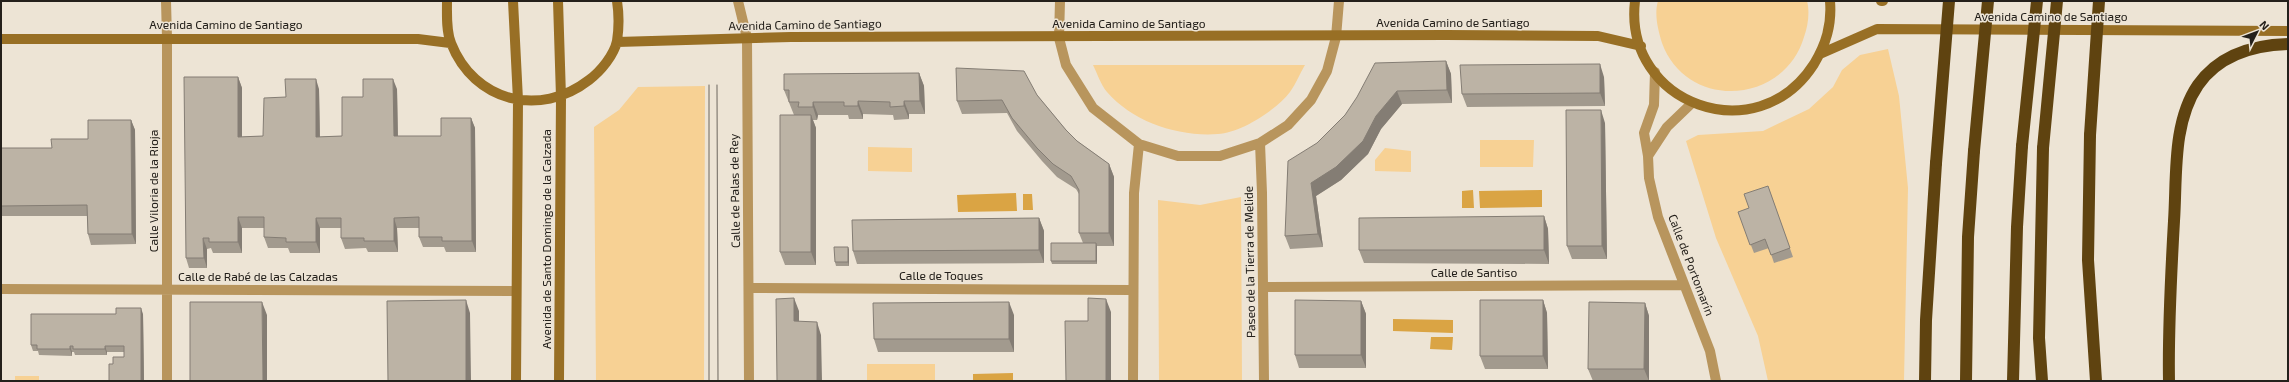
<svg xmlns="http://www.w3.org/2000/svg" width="2289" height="382" font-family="'Exo 2',sans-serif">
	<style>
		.green { fill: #f7d194 }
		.water { fill: #daa444 }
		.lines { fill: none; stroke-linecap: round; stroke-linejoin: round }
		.street { stroke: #b8955d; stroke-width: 10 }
		.secondary { stroke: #986f25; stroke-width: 10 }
		.highway { stroke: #5f4310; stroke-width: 12 }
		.tram { stroke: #6c665e; stroke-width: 1 }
		.highway-bridge { stroke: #5f4310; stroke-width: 12 }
		.wall { fill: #a29a8e }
		.shaded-wall { fill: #847d74 }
		.building { fill: #bcb3a5; stroke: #847d74 }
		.labels { text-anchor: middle; stroke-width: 3; stroke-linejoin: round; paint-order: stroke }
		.street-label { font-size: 12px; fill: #24201b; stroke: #ede4d5 }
	</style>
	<rect width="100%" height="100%" fill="#ede4d5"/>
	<path class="green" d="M1658,1H1807C1810,12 1808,26 1804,37C1784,105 1687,111 1662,43C1658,30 1654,14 1658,1Z
		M1888,49L1899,96L1908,188L1904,381H1768L1758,336L1716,238L1686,141L1698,135L1763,131L1809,109L1833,87L1842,70L1860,55Z
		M1093,65H1305C1300,73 1296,84 1290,92C1276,110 1241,133 1218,134C1178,137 1133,122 1107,92C1101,85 1097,73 1093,65Z
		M705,86L704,381H596L594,127L619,110L638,87Z
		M1480,140H1534L1533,167H1480Z
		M868,147L912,148V172L868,171Z
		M1385,148L1411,151V172L1375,171V160Z
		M1241,197L1242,381H1159L1158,200L1200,205Z
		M867,364H935V381H867Z
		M15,376H39V381H15Z"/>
	<path class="water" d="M1473,190L1474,208H1462V191Z
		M1542,190V207L1480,208L1479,191Z
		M1016,193L1017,211L958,212L957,195Z
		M1023,194H1032L1033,210H1023Z
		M1393,319L1453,320V333L1393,331Z
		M1431,337H1453L1452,350L1430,349Z
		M1013,373V381H973V374Z"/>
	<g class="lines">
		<path class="street" d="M166,1L167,38V381
			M738,1L747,38L749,381
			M1060,1L1059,38L1066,65L1093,108L1139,144L1178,156H1220L1260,143L1288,125L1311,100L1327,71L1336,37L1339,1
			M1655,72L1654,105L1644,133L1648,156L1649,178L1658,217L1710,351L1716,381
			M1260,143L1262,193L1264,381
			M1648,156L1667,127L1692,103
			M1263,287L1684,285
			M749,288L1132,290
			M1,289L515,291
			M1133,381L1134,193L1139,144"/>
		<path class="secondary" d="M447,1C447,14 446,31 451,43C474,102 540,118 589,80C601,71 614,55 617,41C619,28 619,14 617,1
			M513,1L518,100L516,381
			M558,1L561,97L559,381
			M1635,1C1623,104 1757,153 1814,64C1826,44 1832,25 1830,1
			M1881,1H1883
			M1,39H418L450,43
			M617,42L791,37L1446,35L1598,36L1641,46
			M1820,54L1877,29L2288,31"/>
		<path class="highway" d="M2090,135L2088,260L2096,381
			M1925,381L1926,320L1936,163
			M1966,381L1968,237L1974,151
			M2013,381L2017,227L2022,146
			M2042,381L2039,338L2043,148
			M2169,381C2168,327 2171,274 2174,221C2177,177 2172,123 2198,85C2219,55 2254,45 2288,44"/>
		<path class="tram" d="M709,85V381
			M717,85L718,381"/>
		<path class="highway-bridge" d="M2090,135L2099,1
			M2022,146L2037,1
			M2043,148L2057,1
			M1974,151L1988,1
			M1936,163L1949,1"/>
	</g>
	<path class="wall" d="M1446,61L1451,74L1452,103L1402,104L1381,129L1368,154L1341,180L1316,196L1323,247L1290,249L1285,236L1317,143L1345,115Z
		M919,73L924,86L925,114H909V119L894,120L893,115L863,114V119H849L848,115H818L817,120H813L816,128V265H785L780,252L794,115L784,90Z
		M238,77L242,88V137L263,136L286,97L319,89L320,137L342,136L363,97L397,89L398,136H441L471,118L475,128L476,252H446L444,247H423L419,237V228H397L398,252H368L366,248L345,249L341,238V228H320V253H290L288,248H268L264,237V228H242V253H213L211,248L207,249V268H189L186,258Z
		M1604,77L1605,106L1467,107L1462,94Z
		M1037,95L1066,130L1077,141L1109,164L1114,177V246H1097V264H1052L1051,261L1083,243L1079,233V194L1076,189L1057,177L1042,161L1017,131L1007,113L962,114L957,101Z
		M131,120L135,130L136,244L91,245L88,234L87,216H1V148H52L88,139Z
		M1605,123L1607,259H1572L1567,246Z
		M1768,186L1793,257L1774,263L1769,248L1754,253L1738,212L1749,208Z
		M1544,216L1548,229L1549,264L1364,263L1359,250Z
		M1039,218L1044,231V263L857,264L853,251Z
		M848,247L849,250V266H836L835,262Z
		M1543,300L1547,313L1548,369H1485L1480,356Z
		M1361,301L1366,314V368H1299L1295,355Z
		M1645,303L1649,316V381H1593L1588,369Z
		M143,314L144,381H109L113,364L124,357V352H107V355H75L74,352H72V356L39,355L38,351H33L31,345Z
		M1014,315V352H878L874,339Z"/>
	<path class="shaded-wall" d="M1446,61L1451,74L1452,103L1447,90Z
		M1600,64L1604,77L1605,106L1600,93Z
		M919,73L924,86L925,114L920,101Z
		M238,77L242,88V147L238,137Z
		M316,79L319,89L320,147L316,137Z
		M393,79L397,89L398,146L394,136Z
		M1397,91L1402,104L1381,129L1368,154L1341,180L1316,196L1323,247L1318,234L1311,183L1376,116Z
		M858,101L863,114V119L858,106Z
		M904,101L909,114V119L904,106Z
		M813,102L818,115L817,120L813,107Z
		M1601,110L1605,123L1607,259L1602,246Z
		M811,115L816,128V265L811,252Z
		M471,118L475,128L476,252L472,241Z
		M131,120L135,130L136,244L132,234Z
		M1109,164L1114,177V246L1109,233Z
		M1544,216L1548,229L1549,264L1544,250Z
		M238,217L242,228V253L238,242Z
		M316,218L320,228V253L316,242Z
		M394,218L397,228L398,252L394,241Z
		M1039,218L1044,231V263L1039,250Z
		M203,238L207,249V268L204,258Z
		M1096,243L1097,246V264L1096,261Z
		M848,247L849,250V266L848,262Z
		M794,298L799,311V334L794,321Z
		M1106,299L1111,312V381H1106Z
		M466,300L470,313L471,381H466Z
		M1543,300L1547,313L1548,369L1543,356Z
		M1361,301L1366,314V368L1361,355Z
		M262,302L267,315V381H263Z
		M1009,302L1014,315V352L1009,339Z
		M1645,303L1649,316V381L1644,369Z
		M141,308L143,314L144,381H141Z
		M817,322L821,335L822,381H817Z
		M70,346L72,352V356L70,349Z
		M105,346L107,352V355L105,349Z"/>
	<path class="building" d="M1446,61L1447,90L1397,91L1376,116L1363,141L1336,167L1311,183L1318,234L1285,236L1288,161L1317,143L1345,115L1357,97L1375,63Z
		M1600,64V93L1462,94L1460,65Z
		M956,68L1024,71L1037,95L1066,130L1077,141L1109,164V233H1079V190L1071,176L1053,164L1037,148L1012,118L1002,100L957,101Z
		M919,73L920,101H904V106L890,107V102L858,101V106H844V102H813V107H798L799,102H789V90H784V74Z
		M184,77H238V137L263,136L264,98L286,97L285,79H316V137L342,136V97H363V79H393L394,136H441V118H471L472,241H442V237H419V217L394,218V241H364V238H341V218H316V242H286V238L264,237V217H238V242H209V238H203L204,258H186Z
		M1566,110H1601L1602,246H1567Z
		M780,115H811V252H780Z
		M88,120H131L132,234H88L87,205L1,206V148H52L51,139H88Z
		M1768,186L1790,248L1771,255L1765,239L1750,245L1738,212L1749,208L1744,194Z
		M1544,216V250H1359V218Z
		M1039,218V250L853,251L852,220Z
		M1051,243H1096V261H1051Z
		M834,247H848V262H835Z
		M794,298V321L817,322V381H777L776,299Z
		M1088,298L1106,299V381H1066L1065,321H1088Z
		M466,300V381H388L387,301Z
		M1295,300L1361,301V355H1295Z
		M1480,300H1543V356H1480Z
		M190,302H262L263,381H190Z
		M1009,302V339H874L873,303Z
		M1589,302L1645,303L1644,369H1588Z
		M116,308H141V381H109V364H113V357H124V346H105V349H73V346H70V349H37V345H31V314H116Z"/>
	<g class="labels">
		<g class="street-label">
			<text x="2051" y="21">Avenida Camino de Santiago</text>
			<text x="1453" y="27">Avenida Camino de Santiago</text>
			<text x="1129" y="28">Avenida Camino de Santiago</text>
			<text x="226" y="29">Avenida Camino de Santiago</text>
			<text transform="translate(805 25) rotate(-1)" y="4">Avenida Camino de Santiago</text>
			<text transform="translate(154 191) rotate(-90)" y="4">Calle Viloria de la Rioja</text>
			<text transform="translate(735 191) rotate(-91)" y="4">Calle de Palas de Rey</text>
			<text transform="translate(547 239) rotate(-90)" y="4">Avenida de Santo Domingo de la Calzada</text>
			<text transform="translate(1250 262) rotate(-91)" y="4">Paseo de la Tierra de Melide</text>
			<text transform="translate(1691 265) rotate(69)" y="4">Calle de Portomarín</text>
			<text x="1474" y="277">Calle de Santiso</text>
			<text x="941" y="280">Calle de Toques</text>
			<text x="258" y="281">Calle de Rabé de las Calzadas</text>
		</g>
	</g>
	<rect width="2289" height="382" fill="none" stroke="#24201b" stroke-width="4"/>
	<g transform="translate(2257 32) rotate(48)" stroke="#ede4d5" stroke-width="3" paint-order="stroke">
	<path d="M0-3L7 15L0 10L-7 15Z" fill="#24201b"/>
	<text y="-6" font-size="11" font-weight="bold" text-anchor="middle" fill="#24201b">N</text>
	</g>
</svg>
